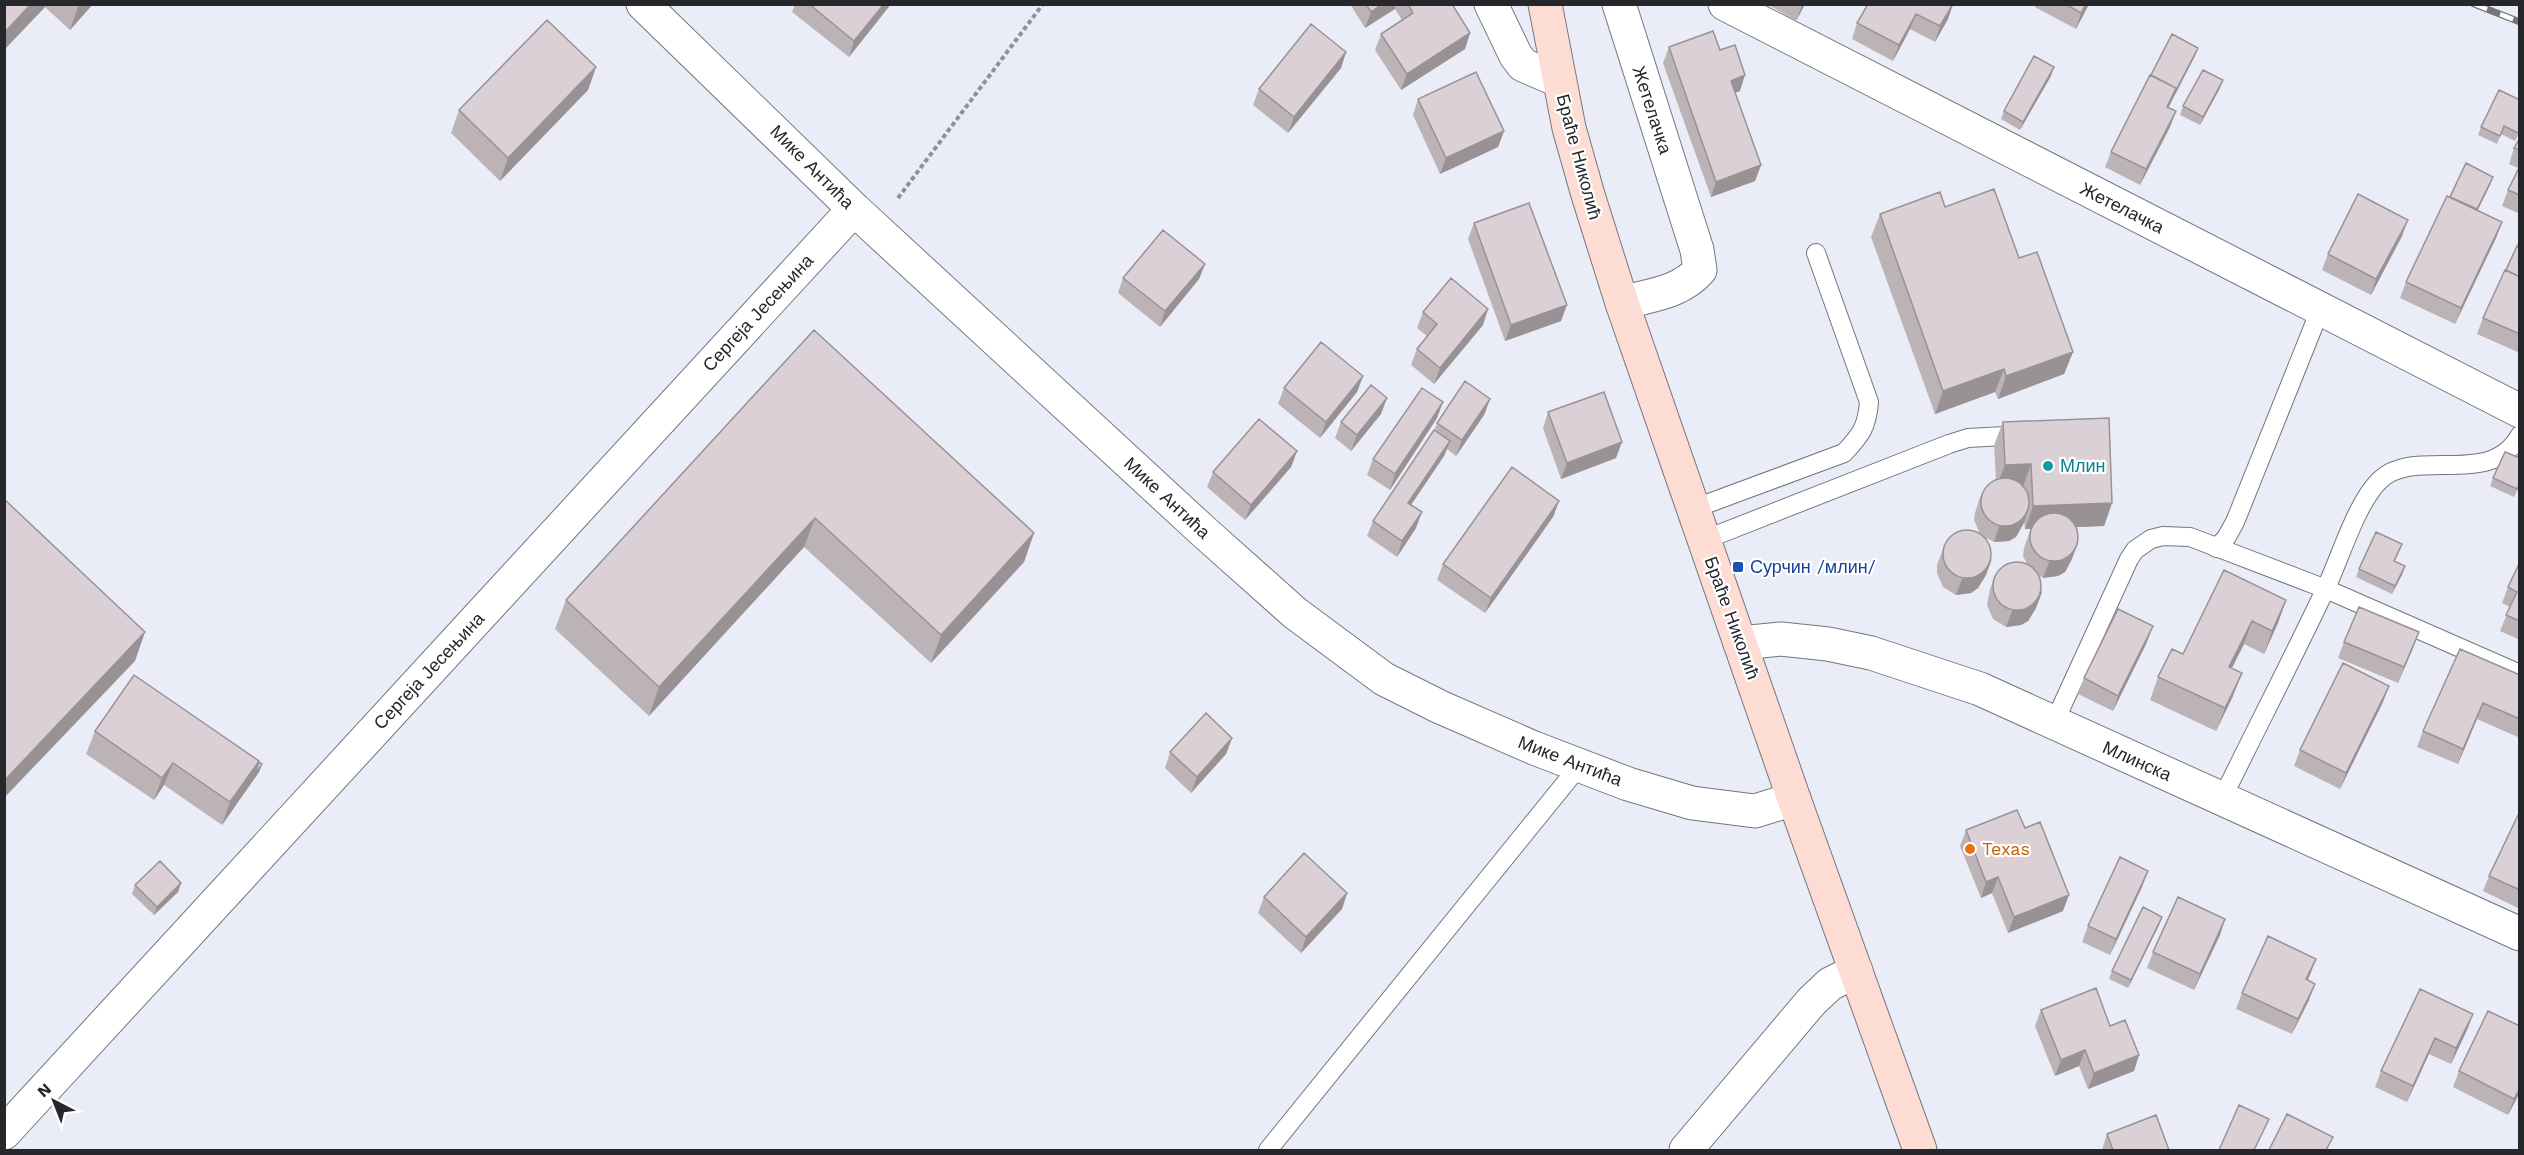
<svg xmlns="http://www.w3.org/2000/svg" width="2524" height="1155" font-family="'Work Sans',sans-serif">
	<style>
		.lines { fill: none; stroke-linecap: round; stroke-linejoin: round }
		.service-casing { stroke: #73767e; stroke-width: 20 }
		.minor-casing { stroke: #73767e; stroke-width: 35 }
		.secondary-casing { stroke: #73767e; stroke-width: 35 }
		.path { stroke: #8f9198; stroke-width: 4; stroke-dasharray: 4.5 3; stroke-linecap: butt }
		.service { stroke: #fff; stroke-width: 18 }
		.minor { stroke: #fff; stroke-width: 33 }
		.secondary { stroke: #fddcd4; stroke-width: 33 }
		.rail-casing { stroke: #74767c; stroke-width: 7 }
		.rail { stroke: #fff; stroke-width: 4.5; stroke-dasharray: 14; stroke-linecap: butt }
		.wall { fill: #bcb3b7 }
		.shaded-wall { fill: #999295 }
		.building { fill: #dbd0d5; stroke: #999295; stroke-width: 1.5 }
		.culture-dot { fill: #0f9aa8; stroke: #fff; stroke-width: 2 }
		.transit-dot { fill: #1a4fb4; stroke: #fff; stroke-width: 2 }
		.food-dot { fill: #e8710a; stroke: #fff; stroke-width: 2 }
		.labels { text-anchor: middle; stroke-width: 4.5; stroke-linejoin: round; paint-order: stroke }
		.street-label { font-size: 18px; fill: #26272b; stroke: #fff }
		.culture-label { font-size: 18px; fill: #0d838f; stroke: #fff; text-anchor: start }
		.transit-label { font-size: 18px; fill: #164399; stroke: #fff; text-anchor: start }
		.food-label { font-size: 18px; fill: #c56008; stroke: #fff; text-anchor: start }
	</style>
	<rect width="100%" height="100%" fill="#eaedf7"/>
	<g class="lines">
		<g class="service-casing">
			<path id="service" d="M1693,509L1844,453C1861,435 1867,427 1869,402L1816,253
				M1704,540L1949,444L1968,438L2022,435
				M2216,548L2226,538L2235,522L2320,310
				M2054,723L2129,559L2135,550L2151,539L2163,536L2190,537L2326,589L2520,674
				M2222,799C2256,729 2292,660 2325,590C2340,559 2356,503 2380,480C2415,446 2491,489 2520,435
				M1268,1150L1580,765"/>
		</g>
		<g class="minor-casing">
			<path id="minor" d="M643,4L854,209L1203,531L1295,613L1384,679L1440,707L1534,748L1628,784L1692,803L1755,811L1794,799
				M1491,4L1516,56L1523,65L1558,80
				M1619,4L1697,250L1700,270C1680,293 1650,295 1622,303
				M1725,4L2520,411
				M1740,643L1781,639L1828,644L1871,653L1980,689L2520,934
				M4,1133L854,209
				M1686,1150L1811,1002L1830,984L1856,971"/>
		</g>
		<g class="secondary-casing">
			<path id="secondary" d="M1545,4L1569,128L1588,195L1622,303L1794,799L1920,1150"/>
		</g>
		<path class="path" d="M898,198L1043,4"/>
		<use href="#service" class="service"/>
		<use href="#minor" class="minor"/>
		<use href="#secondary" class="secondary"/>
		<g class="rail-casing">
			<path id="rail" d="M2474,4L2520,22"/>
		</g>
		<use href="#rail" class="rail"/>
	</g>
	<path class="wall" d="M4,4H93L70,30L45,7L4,50Z
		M795,4H891L849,57L792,12Z
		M1350,4H1452L1470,33L1465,49L1401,90L1375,50L1381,34L1402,20L1395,9L1365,28Z
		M1767,4H1805L1796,21Z
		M1953,4L1948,19L1935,42L1910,29L1893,61L1852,39L1857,23Z
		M2036,4H2089L2076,29L2035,7Z
		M1669,47L1720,50L1740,91L1735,93L1761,165L1755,181L1711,197L1663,63Z
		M1346,52L1341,68L1288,133L1253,105L1259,89Z
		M2195,56L2168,107L2170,127L2140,185L2105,167L2111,152L2151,75Z
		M596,67L588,90L500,181L451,133L459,110Z
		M2051,76L2020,130L2001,119L2004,111Z
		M2220,88L2200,125L2180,115L2183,106Z
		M1418,99L1504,131L1498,147L1440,174L1413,115Z
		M2520,100V131L2515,141L2501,134L2497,144L2478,135L2481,127Z
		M2520,138V214L2502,206L2508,190L2518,168L2509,164L2514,148Z
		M2490,185L2478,210L2502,222L2496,238L2455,324L2400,298L2406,282L2450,197Z
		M1945,207L2019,258L2073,352L2064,374L1998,399L1995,392L1935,414L1871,237L1880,214Z
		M1474,223L1561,321L1505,341L1468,239Z
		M2402,236L2371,295L2322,270L2328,254Z
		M2520,238V353L2477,334L2483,318L2506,271Z
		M1205,264L1199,279L1160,327L1118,293L1123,278Z
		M1423,312L1483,325L1434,384L1411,365L1417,349L1427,336L1417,328Z
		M814,330L1034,533L1024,562L931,663L804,547L649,716L555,629L566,600Z
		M1363,376L1357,392L1320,438L1278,404L1284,388Z
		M1490,399L1484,415L1456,456L1447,449L1444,456L1411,505L1416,528L1397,557L1367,536L1373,521L1434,431L1437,423Z
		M1548,412L1616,458L1561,479L1543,428Z
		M1381,414L1351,451L1335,438L1341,422Z
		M1437,418L1390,490L1367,475L1373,459Z
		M2003,422L2112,503L2104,526L2076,527L2072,559L2065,572L2058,576L2043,578L2038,575L2042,592L2036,608L2028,621L2021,625L2006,627L1993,619L1987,605L1990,589L1996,574L2027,564L2023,556L2024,548L2031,528L2025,529L2024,521L2016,537L2009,541L1994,542L1987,538L1986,575L1978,588L1971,593L1956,595L1943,587L1937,573V565L1943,549L1980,534L1974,520L1975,513L1980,497L1996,480L1994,445Z
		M1297,451L1291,467L1245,520L1207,487L1213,472Z
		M2520,458V485L2514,497L2490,486L2493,478Z
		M1559,501L1553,517L1485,613L1437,580L1443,564Z
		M2402,544L2395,561L2405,566L2392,594L2356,577L2359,569Z
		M2520,562V640L2500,631L2510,607L2502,603L2508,587Z
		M2286,600L2278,623L2264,654L2244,644L2231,669L2233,696L2216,731L2150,700L2158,677L2183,654Z
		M2147,642L2113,711L2078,694L2084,678Z
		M2344,642L2413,648L2398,683L2338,658Z
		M2520,675V738L2477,719L2458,764L2417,747L2423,731Z
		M2383,702L2340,789L2294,766L2300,750Z
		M95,731L259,762L262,764L259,772L222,825L164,785L154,800L86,754Z
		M1232,738L1226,754L1191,793L1165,768L1170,752Z
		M2520,811V909L2483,891L2489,876Z
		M2025,828L2063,911L2008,933L1992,893L1981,898L1960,846L1966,830Z
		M181,883L178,892L154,915L132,894L135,885Z
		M2142,887L2110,955L2082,942L2088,926Z
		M1347,893L1342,909L1301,953L1258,913L1264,897Z
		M2162,917L2159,925L2128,988L2109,979L2112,971Z
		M2220,935L2194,990L2147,968L2153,952Z
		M2316,959L2307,980L2309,1000L2292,1034L2236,1009L2242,993Z
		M2041,1010L2110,1026L2139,1055L2134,1071L2088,1089L2079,1066L2055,1076L2035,1026Z
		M2473,1014L2467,1030L2451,1064L2429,1054L2407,1102L2375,1087L2381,1071Z
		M2520,1026V1092L2508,1115L2453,1087L2459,1071Z
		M2107,1134L2169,1150H2102Z"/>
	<path class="shaded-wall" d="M31,4H46L45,7L4,50V33Z
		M80,4H93L70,30L78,7Z
		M884,4H891L849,57L854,41Z
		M1382,4H1396L1395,9L1365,28L1371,12Z
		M1805,4L1796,21L1802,5Z
		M1953,4L1948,19L1935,42L1940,26Z
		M2086,4H2089L2076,29L2081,13Z
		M1916,14L1910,29L1893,61L1899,45Z
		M1470,33L1465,49L1401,90L1407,74Z
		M2198,48L2195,56L2161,122L2167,107Z
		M1346,52L1341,68L1288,133L1294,117Z
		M596,67L588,90L500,181L508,158Z
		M2054,67L2051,76L2020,130L2023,122Z
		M1745,75L1740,91L1725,96L1731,81Z
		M2223,80L2220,88L2200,125L2203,117Z
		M2176,111L2170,127L2140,185L2146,169Z
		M1504,131L1498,147L1440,174L1446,158Z
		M1761,165L1755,181L1711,197L1716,182Z
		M2493,177L2490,185L2474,217L2477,209Z
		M2408,220L2402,236L2371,295L2376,279Z
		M2502,222L2496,238L2455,324L2461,308Z
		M1205,264L1199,279L1160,327L1165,311Z
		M1567,305L1561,321L1505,341L1511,325Z
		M1488,309L1483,325L1434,384L1440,368Z
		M2073,352L2064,374L1998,399L2006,376Z
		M2004,369L1995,392L1935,414L1943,391Z
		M1363,376L1357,392L1320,438L1326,422Z
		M1387,398L1381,414L1351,451L1357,435Z
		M1490,399L1484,415L1456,456L1462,440Z
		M1443,402L1437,418L1390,490L1395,474Z
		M1450,441L1444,456L1402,518L1408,503Z
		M1622,442L1616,458L1561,479L1567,463Z
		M1297,451L1291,467L1245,520L1251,505Z
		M2031,464L2023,487L1996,488L2005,465Z
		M1559,501L1553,517L1485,613L1491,598Z
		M2112,503L2104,526L2025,529L2033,506Z
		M2029,507L2024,523L2016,537L2009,541L1994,542L1999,526Z
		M1422,512L1416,528L1397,557L1402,541Z
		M815,518L804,547L649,716L659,687Z
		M1034,533L1024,562L931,663L941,635Z
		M2078,543L2072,559L2065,572L2058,576L2043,578L2049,562Z
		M1992,559L1986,575L1978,588L1971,593L1956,595L1962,579Z
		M2405,566L2402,575L2392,594L2395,586Z
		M2042,592L2036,608L2028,621L2021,625L2006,627L2012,611Z
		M2286,600L2278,623L2264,654L2272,631Z
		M2252,621L2244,644L2221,690L2229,667Z
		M2153,626L2147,642L2113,711L2118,696Z
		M145,632L135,661L4,798V781Z
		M2419,632L2413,648L2398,683L2404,667Z
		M2242,673L2233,696L2216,731L2225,708Z
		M2389,686L2383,702L2340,789L2346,773Z
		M2483,703L2477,719L2458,764L2463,749Z
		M1232,738L1226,754L1191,793L1197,777Z
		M259,761L254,776L262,764L259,772L222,825L230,802Z
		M173,763L164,785L154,800L162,778Z
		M2148,871L2142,887L2110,955L2116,939Z
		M1998,877L1992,893L1981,898L1986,882Z
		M181,883L178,892L154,915L157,907Z
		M1347,893L1342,909L1301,953L1306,937Z
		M2069,895L2063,911L2008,933L2014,917Z
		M2162,917L2159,925L2128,988L2131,980Z
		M2225,919L2220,935L2194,990L2200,974Z
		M2316,959L2310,975L2300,995L2306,979Z
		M2315,984L2309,1000L2292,1034L2298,1019Z
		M2473,1014L2467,1030L2451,1064L2456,1048Z
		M2435,1038L2429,1054L2407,1102L2413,1086Z
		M2085,1050L2079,1066L2055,1076L2061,1060Z
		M2139,1055L2134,1071L2088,1089L2094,1073Z
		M2520,1088V1092L2508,1115L2514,1099Z"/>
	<path class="building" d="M4,4H31L4,33Z
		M809,4H884L854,41Z
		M1366,4H1382L1371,12Z
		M1408,4H1452L1470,33L1407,74L1381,34L1413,13Z
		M1868,4H1953L1940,26L1916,14L1899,45L1857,23Z
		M2065,4H2086L2081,13Z
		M547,20L596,67L508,158L459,110Z
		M1311,24L1346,52L1294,117L1259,89Z
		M1713,31L1720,50L1735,45L1745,75L1731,81L1761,165L1716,182L1669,47Z
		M2172,34L2198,48L2173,96L2176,88L2151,75Z
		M2034,56L2054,67L2023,122L2004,111Z
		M2203,70L2223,80L2203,117L2183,106Z
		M1476,72L1504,131L1446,158L1418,99Z
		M2150,75L2176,88L2167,107L2176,111L2146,169L2111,152Z
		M2499,90L2520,100V129L2518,133L2504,126L2500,136L2481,127Z
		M2520,138V150L2514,148Z
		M2466,163L2493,177L2477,209L2450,197Z
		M2520,166V195L2508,190Z
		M1994,189L2019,258L2037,252L2073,352L2006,376L2004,369L1943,391L1880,214L1940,192L1945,207Z
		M2358,194L2408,220L2376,279L2328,254Z
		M2447,196L2502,222L2461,308L2406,282Z
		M1529,203L1567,305L1511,325L1474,223Z
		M1163,230L1205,264L1165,311L1123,278Z
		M2517,246L2520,248V277L2506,270Z
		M2505,270L2520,277V334L2483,318Z
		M1451,278L1488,309L1440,368L1417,349L1437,324L1423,312Z
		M814,330L1034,533L941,635L815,518L659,687L566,600Z
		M1321,342L1363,376L1326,422L1284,388Z
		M1465,381L1490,399L1462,440L1437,423Z
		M1371,385L1387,398L1357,435L1341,422Z
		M1422,388L1443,402L1395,474L1373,459Z
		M1604,392L1622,442L1567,463L1548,412Z
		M2109,418L2112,503L2033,506L2031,464L2005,465L2003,422Z
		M1259,419L1297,451L1251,505L1213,472Z
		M1434,430L1450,441L1408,503L1422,512L1402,541L1373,521Z
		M2505,452L2520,458V484L2517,489L2493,478Z
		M1512,467L1559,501L1491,598L1443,564Z
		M1981 502a24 24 0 1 1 48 0a24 24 0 1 1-48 0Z
		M4,499L145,632L4,781Z
		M2030 537a24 24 0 1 1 48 0a24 24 0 1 1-48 0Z
		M1943 554a24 24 0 1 1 48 0a24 24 0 1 1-48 0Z
		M2376,532L2402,544L2394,561L2405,566L2395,586L2359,569Z
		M1993 586a24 24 0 1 1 48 0a24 24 0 1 1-48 0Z
		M2520,562V621L2506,615L2517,592L2508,587Z
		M2224,570L2286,600L2272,631L2252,621L2229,667L2242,673L2225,708L2158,677L2172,649L2183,654Z
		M2359,607L2419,632L2404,667L2344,642Z
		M2118,609L2153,626L2118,696L2084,678Z
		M2460,649L2520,675V719L2483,703L2463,749L2423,731Z
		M2343,663L2389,686L2346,773L2300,750Z
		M134,675L259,761L230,802L173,763L162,778L95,731Z
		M1206,713L1232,738L1197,777L1170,752Z
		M259,762L262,764L254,776Z
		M2017,810L2025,828L2040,822L2069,895L2014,917L1998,877L1986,882L1966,830Z
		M2520,811V890L2489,876Z
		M1304,853L1347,893L1306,937L1264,897Z
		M2120,857L2148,871L2116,939L2088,926Z
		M160,861L181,883L157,907L135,885Z
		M2178,897L2225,919L2200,974L2153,952Z
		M2143,907L2162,917L2131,980L2112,971Z
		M2268,936L2316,959L2306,979L2315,984L2298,1019L2242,993Z
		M2096,988L2110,1026L2125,1020L2139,1055L2094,1073L2085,1050L2061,1060L2041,1010Z
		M2420,989L2473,1014L2456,1048L2435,1038L2413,1086L2381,1071Z
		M2488,1011L2520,1026V1088L2514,1099L2459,1071Z
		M2239,1105L2269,1119L2254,1150H2219Z
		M2287,1114L2333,1137L2326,1150H2269Z
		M2156,1115L2169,1150H2113L2107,1134Z"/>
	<circle class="culture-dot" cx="2048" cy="466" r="6"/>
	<rect class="transit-dot" x="1732" y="561" width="12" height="12" rx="3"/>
	<circle class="food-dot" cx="1970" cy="849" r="6"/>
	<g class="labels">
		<g class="street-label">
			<text transform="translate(1652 110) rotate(72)" y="6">Жетелачка</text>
			<text transform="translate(1579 157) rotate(75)" y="6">Браће Николић</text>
			<text transform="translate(812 167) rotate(45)" y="6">Мике Антића</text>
			<text transform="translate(2122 208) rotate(27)" y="6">Жетелачка</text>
			<text transform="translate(758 313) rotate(-47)" y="6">Сергеја Јесењина</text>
			<text transform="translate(1167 498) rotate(43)" y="6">Мике Антића</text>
			<text transform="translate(1732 618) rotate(70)" y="6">Браће Николић</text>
			<text transform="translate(429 671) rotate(-47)" y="6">Сергеја Јесењина</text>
			<text transform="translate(1570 761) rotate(21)" y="6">Мике Антића</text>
			<text transform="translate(2137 761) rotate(24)" y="6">Млинска</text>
		</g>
		<g class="culture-label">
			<text x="2060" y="472">Млин</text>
		</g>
		<g class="transit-label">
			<text x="1750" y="573">Сурчин /млин/</text>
		</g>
		<g class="food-label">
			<text x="1982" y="855">Texas</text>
		</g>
	</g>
	<rect width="2524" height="1155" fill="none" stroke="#26272b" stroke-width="12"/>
	<g transform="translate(54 1101) rotate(318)" stroke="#ffffff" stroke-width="4.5" paint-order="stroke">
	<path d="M0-4.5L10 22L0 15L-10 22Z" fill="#26272b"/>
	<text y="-9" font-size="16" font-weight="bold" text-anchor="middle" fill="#26272b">N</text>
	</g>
</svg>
